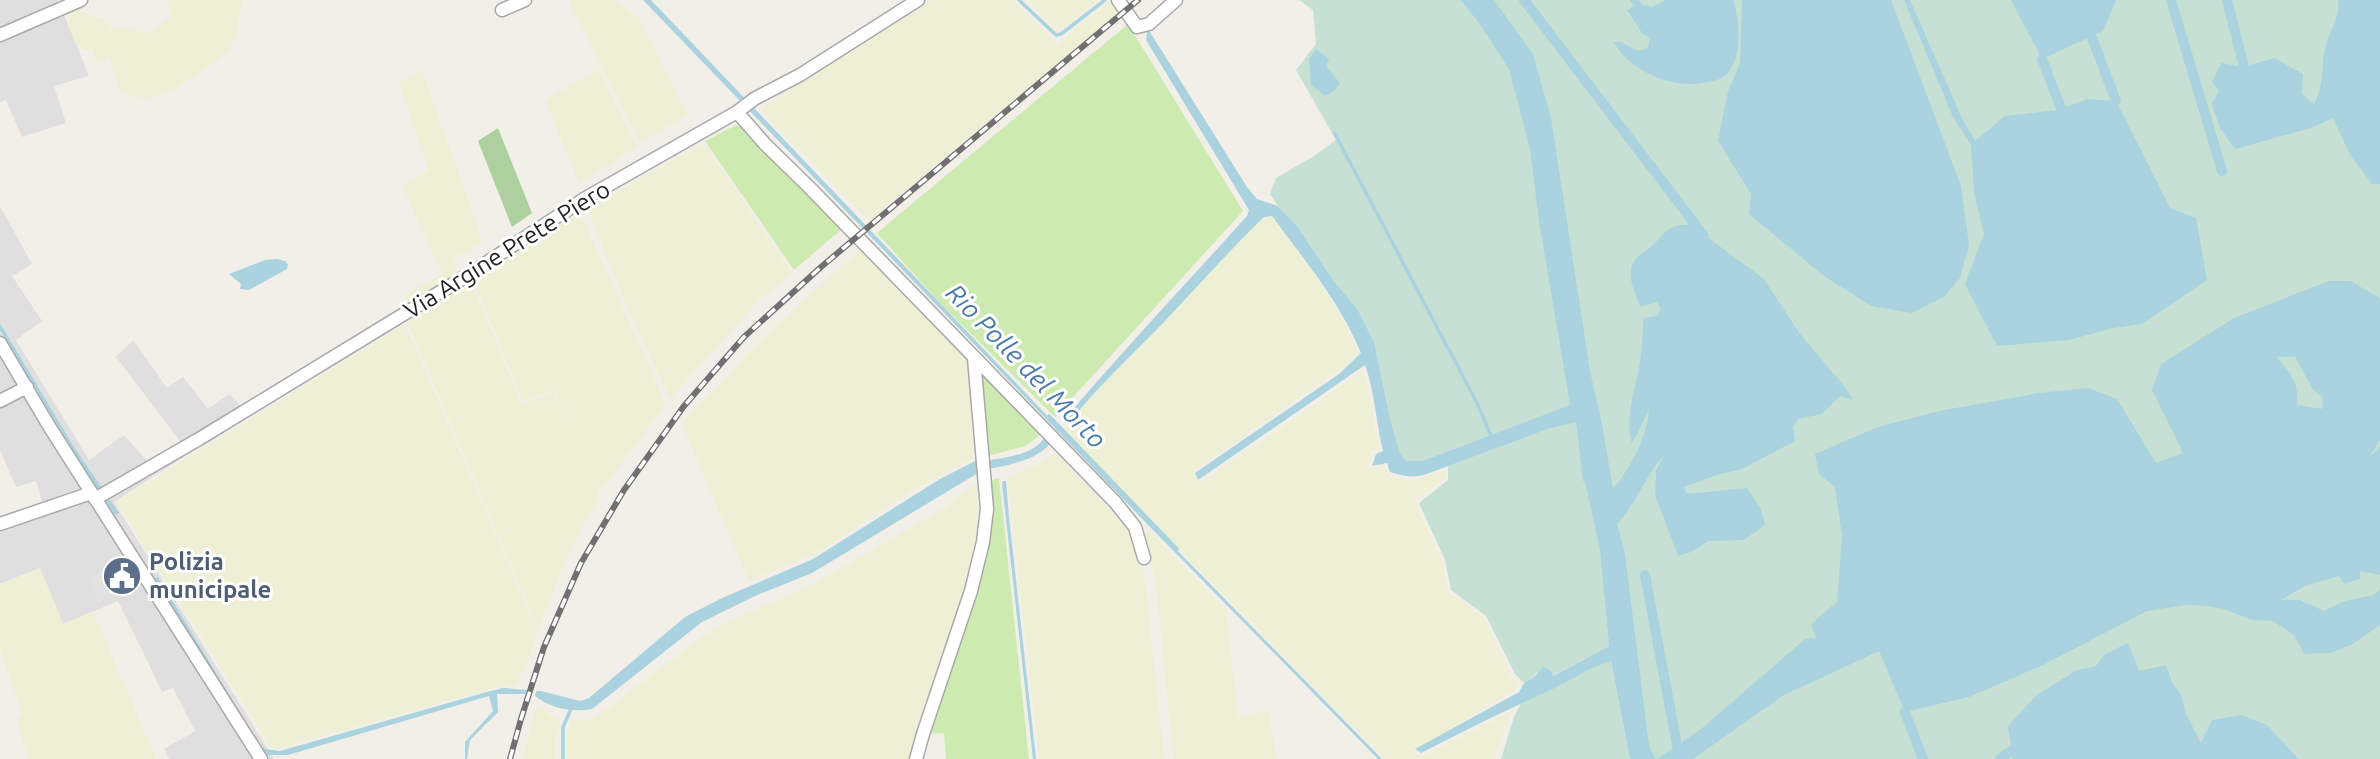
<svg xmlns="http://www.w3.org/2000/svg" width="2380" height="759" font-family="Ubuntu,sans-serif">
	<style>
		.residential { fill: #e0dfdf }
		.farmland { fill: #eef0d5 }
		.grass { fill: #cdebb0 }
		.forest { fill: #add19e }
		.wetland { fill: #c6e0d4 }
		.parking { fill: #e2e2e2 }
		.water { fill: #aad3df; fill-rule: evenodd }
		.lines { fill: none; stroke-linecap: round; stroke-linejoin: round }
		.stream { stroke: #aad3df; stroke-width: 3.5 }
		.canal { stroke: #aad3df; stroke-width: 10 }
		.minor-casing { stroke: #a9a9a9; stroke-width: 15 }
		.minor { stroke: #fff; stroke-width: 12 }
		.rail-casing { stroke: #707070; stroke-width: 6 }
		.rail { stroke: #fff; stroke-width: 3.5; stroke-dasharray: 10; stroke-linecap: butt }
		.labels { text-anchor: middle; stroke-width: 6; stroke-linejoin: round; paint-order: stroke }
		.street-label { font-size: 24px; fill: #222; stroke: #fff }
		.service-label { font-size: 24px; font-weight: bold; fill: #4e5e75; stroke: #fff; text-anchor: start }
		.water-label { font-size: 26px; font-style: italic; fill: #4a7aab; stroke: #fff }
	</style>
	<rect width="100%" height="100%" fill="#f2efe9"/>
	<path class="residential" d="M0,0H58L89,76L54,86L66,123L22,137L6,100L0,102Z
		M0,206L32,264L12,276L42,321L16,340L89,460L124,435L149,463L183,445L116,357L133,340L167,388L183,377L208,409L229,394L249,415L114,502L274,759H169L164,749L195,731L173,688L162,692L118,601L63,624L40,568L0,584V526L45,512L36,481L16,487L0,450Z"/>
	<path class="farmland" d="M174,0H242L237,33L233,44L221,57L201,72L176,88L146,99L120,92L109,55L105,62L98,63L93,57L94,49L87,50L81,48L80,45H76L68,23L72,12L76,10L91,14L94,18H103L111,28L119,27L147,33L170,18L172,12L167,8L168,3Z
		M568,0H614L638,17L688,115L640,142Z
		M933,0H1013L1057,44L1110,0L1120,12L869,221L760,109Z
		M1028,0H1099L1057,32Z
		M599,69L637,147L579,183L545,100Z
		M422,71L483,242L452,259L459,275L410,304L404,295L442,274L402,185L429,171L399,83Z
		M704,143L792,273L760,299L670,399L622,295L588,208Z
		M580,213L666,404L601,491L594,481L600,497L568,554L538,629L406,319L470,279L522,404L554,392L571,429L555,390L523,401L473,279Z
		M1272,216L1311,268L1343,320L1358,353L1345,366L1193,471L1200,483L1364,370L1379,449L1372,451L1368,468L1384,467L1391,477L1412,481L1446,469V477L1415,501L1442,562L1448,591L1485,619L1511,677L1519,684L1516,689L1412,752L1421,757L1512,711L1496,752V759H1385L1062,431L1102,384L1255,226L1264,217Z
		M860,250L968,361L973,458L912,491L817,553L749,581L681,423L777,325Z
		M405,324L538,633L517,686L494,688L273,750L116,502Z
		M1056,453L1129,530L1144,571L1164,759H1039L1007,477L1041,463Z
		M976,485L978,509L975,540L965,587L916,727L909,759H567L566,738L571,720H592L713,629L815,583L946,507L966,489Z
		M1150,530L1226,611L1238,717L1269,710L1276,759H1174L1155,577L1142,535Z
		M40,568L63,624L93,612L156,759H28L17,719L23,716L0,648V584Z
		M537,706L561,722L555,737V759H522Z"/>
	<path class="grass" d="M1128,24L1243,211L1055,417L941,304L877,233Z
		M736,125L749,131L843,228L794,270L705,141Z
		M979,371L1040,435L1026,446L987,456Z
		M999,478L1029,759H946L944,733L928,734L962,635L990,481Z"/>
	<path class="forest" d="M498,128L532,213L512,227L478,141Z"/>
	<path class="wetland" d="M1299,0H1460L1479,23L1480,0H2380V759H1635L1604,591L1609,646L1552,676L1536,673L1533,678L1524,683L1515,674L1486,616L1451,590L1445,560L1419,503L1448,480V466L1548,429L1575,422L1569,406L1422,461H1406L1400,453L1391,422L1374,342L1358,310L1331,277L1297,226L1278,206L1270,194L1276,178L1314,156L1336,140L1296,70L1316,44L1313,10Z
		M1611,661L1630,759H1501L1514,717L1521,703L1600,664Z"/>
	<path class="parking" d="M105,569L117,592L98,602L88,579Z"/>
	<path class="water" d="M643,0H651L1119,491L1382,759H1378L1151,528Z
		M1460,0H1494L1533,54L1551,118L1590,371L1602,424L1613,489C1630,469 1647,437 1649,410L1632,444C1625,418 1634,394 1639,368C1642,352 1642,335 1644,318L1657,316L1661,309L1657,302L1641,307C1636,296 1629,281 1631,269C1634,255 1644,254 1653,245C1667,231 1668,224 1691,225L1764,279L1800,334L1846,388L1853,400L1840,396L1822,414L1798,419L1793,427L1795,441L1742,469L1717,475L1684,487L1687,494L1747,488L1761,509L1765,525L1744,540L1709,541L1691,552L1678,556L1655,495L1656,471L1663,456C1645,477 1636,504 1617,524L1625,554L1648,737L1650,749L1656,759H1630L1611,661C1592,666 1575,678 1557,687C1511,708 1466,730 1421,753L1415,749L1519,692L1524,683L1533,678L1543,667L1550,670L1553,676L1609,646L1600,549L1585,482L1583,481L1576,422L1548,429L1424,475C1412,478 1402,476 1390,472L1387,463L1372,466L1376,454L1383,451C1376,423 1375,392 1365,365L1198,480L1195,473L1339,374L1361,353C1340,302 1305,261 1272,216L1264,217C1229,251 1197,287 1164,322C1131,356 1097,387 1068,424L1064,420C1123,350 1186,284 1247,216L1249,210L1146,40L1147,32H1150L1247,187L1257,199L1278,206L1297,226L1331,277L1358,310L1374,342L1391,422L1400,453L1406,461H1422L1570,405L1539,221L1530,149L1509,69L1479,23Z
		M1630,0H1639L1643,5L1652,7L1666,0H1733C1740,21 1744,63 1723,77C1719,80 1713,81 1708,82C1672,90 1632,72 1613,42H1621L1638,51L1648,48L1650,38L1642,33L1627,10L1634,6Z
		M1742,0H1891L1961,186L1969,245L1960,278L1945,296L1912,313L1871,306L1824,276L1749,214L1751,194L1718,141L1728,91L1740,63Z
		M1904,0H1910L1961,116L1975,141L2005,116L2057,110L2088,99L2116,101L2170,208L2196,218L2207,280L2142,324L2113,328L2069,340L1997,346L1965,284L1984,234L1974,192L1971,145L1953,117Z
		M2011,0H2116L2103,31L2042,59Z
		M2338,0H2380V184H2372L2350,155L2333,118L2311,128L2235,149L2220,128L2212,104L2219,90L2212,82L2221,63L2244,67L2274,58L2303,74L2302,94L2314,104C2324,86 2321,69 2325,49C2328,32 2341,18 2338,0Z
		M1316,49L1329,59L1326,66L1340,83L1335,90L1325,96L1311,85L1309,59Z
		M277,259L285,261L288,264L287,269L249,290L240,289L241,284L229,274L265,260Z
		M2329,281H2350L2380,298V440L2369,457L2380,447V575L2360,571V579L2344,584L2339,576L2305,586L2281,600H2300L2324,611L2345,601L2373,595L2380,590V625L2353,644L2331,653L2304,654L2294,635L2273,621L2252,620L2224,609L2207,606L2186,605L2147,611L2045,664L1969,697L1905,712L1879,651L1782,696L1693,759H1657L1701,729L1805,639L1816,638L1811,624L1837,602L1842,536L1835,487L1819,474L1815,454L1878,427L1939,411L2039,393L2088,388L2117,399L2156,463L2183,453L2152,390L2161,364L2234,318ZM2277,357H2295L2312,388L2323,398L2322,409L2297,405C2299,381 2291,375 2277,357Z
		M0,323L72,444L119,513L115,515L84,469L0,330Z
		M1046,434L1052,440C1041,460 1008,465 988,469L986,461C1006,457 1038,455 1046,434Z
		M977,460L978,473L812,573L755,596L702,622L592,709C573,713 550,708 535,696L536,691H541L580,701L589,698L685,617L720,599L813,559L940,479Z
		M1006,481L1009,517L1036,759H1033L1002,484L1003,481Z
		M158,577L258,742L265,749L280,751L487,692L503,688L527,690L526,694H497L498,712L470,740L467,759H465V742L493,711L489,696L288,755H266L256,746L154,579Z
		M2128,643L2139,671L2166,665L2172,682L2181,695L2186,714L2201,743L2212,720L2241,715L2267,725L2299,759H2013L2008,726L2038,694L2077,670L2096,666L2105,654Z"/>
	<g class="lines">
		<path class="stream" d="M1019,0L1056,35L1061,34L1105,0
			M1335,134L1477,403L1491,436
			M1049,416L1177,549
			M563,759V727L571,709"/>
		<path class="canal" d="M1524,0L1704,236
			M2171,0L2222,171
			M2227,0L2244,67
			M2091,35L2116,101
			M2042,59L2061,108
			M1645,575L1677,745
			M1905,712L1923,759
			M2000,759L2011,751"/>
		<g class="minor-casing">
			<path id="minor" d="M1118,0L1137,27L1149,24L1176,0
				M502,10L525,0
				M0,35L81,0
				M737,112L765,144L809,187L1115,502L1135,527L1144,558
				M0,343L49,426L261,759
				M0,401L27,387
				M95,499L199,439L463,278L584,199L737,112L754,99L800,75L918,0
				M0,524L91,493
				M916,759L923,734L971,591L983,542L987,509L974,358"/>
		</g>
		<use href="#minor" class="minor"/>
		<g class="rail-casing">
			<path id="rail" d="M510,759L521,719L544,647L581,563L624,490L684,406L744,337L821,267L1138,0"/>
		</g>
		<use href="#rail" class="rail"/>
	</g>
	<defs>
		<g id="civic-disc" transform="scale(2.0125)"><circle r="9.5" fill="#5c6f8a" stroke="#fff"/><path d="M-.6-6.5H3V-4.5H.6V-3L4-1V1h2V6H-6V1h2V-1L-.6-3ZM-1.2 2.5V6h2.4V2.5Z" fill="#fff"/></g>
	</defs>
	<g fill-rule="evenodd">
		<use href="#civic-disc" x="122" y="576"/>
	</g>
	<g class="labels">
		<g class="street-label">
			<text transform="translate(507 250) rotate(-32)" y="8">Via Argine Prete Piero</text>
		</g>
		<g class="service-label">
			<text x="149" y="570">Polizia<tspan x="149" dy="28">municipale</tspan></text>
		</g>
		<g class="water-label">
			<text transform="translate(1026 366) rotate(46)" y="9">Rio Polle del Morto</text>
		</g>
	</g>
</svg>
